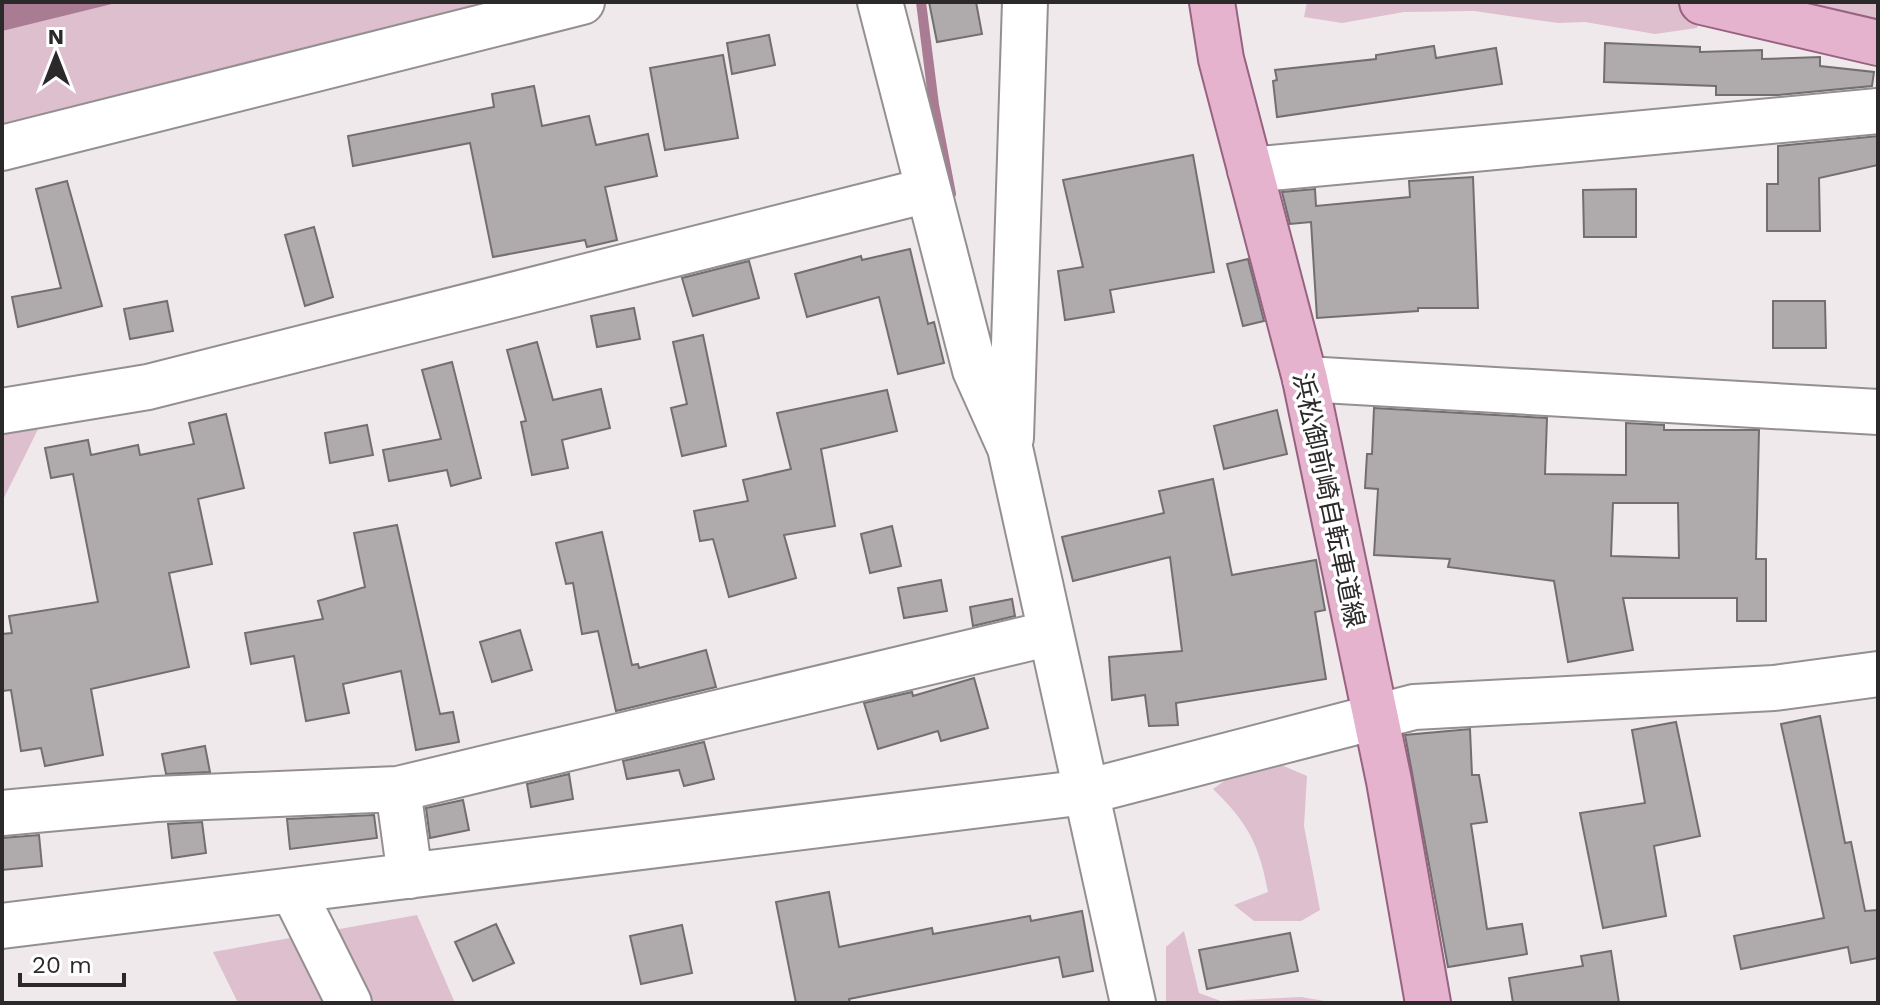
<svg xmlns="http://www.w3.org/2000/svg" width="1880" height="1005" font-family="'Work Sans','Noto Sans JP',sans-serif">
	<style>
		.green { fill: #ddbfce }
		.water { fill: #aa7c94 }
		.lines { fill: none; stroke-linecap: round; stroke-linejoin: round }
		.stream { stroke: #aa7c94; stroke-width: 10 }
		.building { fill: #afaaac; stroke: #736e70; stroke-width: 2; fill-rule: evenodd }
		.minor-casing { stroke: #948f91; stroke-width: 48 }
		.major-casing { stroke: #986280; stroke-width: 48 }
		.minor { stroke: #fff; stroke-width: 44 }
		.major { stroke: #e5b3ce; stroke-width: 44 }
		.labels { text-anchor: middle; stroke-width: 7; stroke-linejoin: round; paint-order: stroke }
		.street-label { font-size: 26px; fill: #2b292a; stroke: #fff }
	</style>
	<rect width="100%" height="100%" fill="#efe9ec"/>
	<path class="green" d="M89,2H582L2,148V27Z
		M1307,2H1878V44L1702,5L1697,28L1655,34L1585,22L1558,23L1474,11L1404,12L1342,23L1304,17Z
		M2,400L51,403L2,502Z
		M1272,761L1307,776L1304,826L1320,910L1301,921H1254L1234,905L1268,892C1259,844 1248,823 1213,789L1235,773Z
		M417,915L455,1003H238L213,952Z
		M1184,931L1199,993L1221,1001L1301,997L1337,1003H1166V947Z"/>
	<path class="water" d="M2,2H120L2,31Z"/>
	<g class="lines">
		<path class="stream" d="M921,2L934,105L951,194"/>
	</g>
	<path class="building" d="M929,2H976L982,34L937,42Z
		M769,35L775,65L732,74L727,43Z
		M1605,43L1700,47V52L1762,50V59L1820,57V66L1874,72L1872,86L1778,95H1716V86L1604,82Z
		M1434,46L1436,58L1496,48L1502,84L1277,117L1273,81L1277,80L1275,70L1376,59V55Z
		M723,55L738,138L665,150L650,68Z
		M534,86L542,126L589,116L596,145L648,134L657,176L605,187L617,240L587,247L585,240L493,257L470,143L353,166L348,136L494,107L492,94Z
		M1878,136V165L1819,178L1820,231H1767V184H1778V146Z
		M1193,155L1214,272L1110,290L1114,312L1065,320L1058,271L1083,267L1063,180Z
		M1473,177L1478,308H1418V311L1317,318L1311,222L1290,224L1282,192L1315,189L1316,206L1410,197L1409,181Z
		M67,181L102,306L18,327L12,297L61,288L36,189Z
		M1636,189V237H1584L1583,190Z
		M314,227L333,297L305,306L285,235Z
		M910,249L928,324L934,322L944,363L898,374L879,297L807,317L795,274L861,256L862,260Z
		M1248,259L1264,321L1243,326L1227,264Z
		M749,261L759,298L693,316L682,278Z
		M167,301L173,331L130,339L124,309Z
		M1773,301H1825L1826,348H1773Z
		M634,308L640,339L597,347L591,316Z
		M703,335L726,446L682,456L671,408L687,404L673,342Z
		M537,342L553,400L601,389L610,428L562,440L568,468L532,475L521,422L526,421L507,350Z
		M452,362L481,478L451,486L447,470L389,481L383,450L441,439L422,370Z
		M887,390L897,431L821,449L835,526L784,535L796,578L729,597L713,539L700,541L694,511L748,501L743,480L791,469L777,413Z
		M1374,408L1547,418L1545,474L1626,475V423L1664,425V430H1759L1756,559H1766V621H1737V598H1623L1633,650L1568,662L1554,581L1448,567L1450,559L1374,555L1378,489L1365,488L1367,454H1372ZM1613,503H1678L1679,558L1611,556Z
		M1277,410L1287,454L1224,469L1214,426Z
		M226,414L244,488L198,499L212,564L169,573L189,667L91,689L103,755L45,766L41,748L21,751L11,690L2,691V634L12,633L9,616L98,602L73,474L51,478L45,448L88,440L91,455L138,445L140,455L194,444L189,423Z
		M367,425L373,455L330,463L325,433Z
		M1213,479L1232,575L1316,560L1325,610L1315,612L1326,679L1176,703L1178,725L1149,726L1145,695L1112,700L1109,657L1182,651L1170,557L1073,581L1062,537L1164,513L1159,491Z
		M397,525L440,714L453,712L459,742L416,750L401,671L343,684L349,713L306,721L294,656L251,664L245,633L323,619L318,601L365,587L354,533Z
		M892,526L901,566L870,573L861,534Z
		M602,532L632,665L638,664L639,668L706,650L716,687L616,711L598,631L582,634L573,583L566,584L556,543Z
		M941,580L947,611L904,618L898,588Z
		M1012,599L1015,616L973,626L970,607Z
		M520,630L532,670L492,682L480,642Z
		M974,678L988,728L941,741L938,731L878,749L864,703L912,692L913,696Z
		M1820,716L1845,843L1851,842L1865,911L1878,910V958L1851,963L1848,947L1741,969L1734,936L1824,918L1781,724Z
		M1676,722L1700,836L1654,846L1666,916L1603,928L1580,813L1645,803L1632,730Z
		M1470,729L1472,775H1479L1487,822L1471,824L1487,929L1522,924L1527,954L1448,967L1405,735Z
		M704,742L714,779L684,786L679,770L627,779L623,761Z
		M205,746L210,772L166,774L162,754Z
		M569,774L573,799L531,807L527,784Z
		M463,800L469,830L430,838L426,808Z
		M374,815L377,838L290,849L287,819Z
		M202,822L206,853L172,858L168,824Z
		M39,835L42,866L2,870V838Z
		M829,892L839,947L932,928L933,934L1030,916L1031,921L1082,911L1093,971L1063,977L1059,957L849,999L850,1003H796L776,902Z
		M496,924L514,963L473,981L455,942Z
		M682,925L692,973L641,984L630,936Z
		M1290,933L1298,971L1207,989L1199,950Z
		M1611,951L1619,1003H1513L1509,978L1583,966L1581,956Z"/>
	<g class="lines">
		<g class="minor-casing">
			<path id="minor" d="M880,2L975,370L1010,448L1133,1003
				M2,148L582,2
				M1250,170L1878,111
				M1305,379L1878,412
				M2,411L148,387L928,190
				M1011,438L1025,2
				M398,789L410,876
				M2,813L156,799L398,789L1051,633
				M293,891L349,1003
				M2,926L1086,792L1414,707L1774,688L1878,674"/>
		</g>
		<g class="major-casing">
			<path id="major" d="M1212,2L1221,59L1305,379L1389,781L1428,1003
				M1702,2L1878,43"/>
		</g>
		<use href="#minor" class="minor"/>
		<use href="#major" class="major"/>
	</g>
	<g class="labels">
		<g class="street-label">
			<text transform="translate(1329 500) rotate(78)" y="9">浜松御前崎自転車道線</text>
		</g>
	</g>
	<rect width="1880" height="1005" fill="none" stroke="#2b292a" stroke-width="8"/>
	<g transform="translate(56 56)" stroke="#ffffff" stroke-width="6" paint-order="stroke">
	<path d="M0-6L14 30L0 20L-14 30Z" fill="#2b292a"/>
	<text y="-12" font-size="22" font-weight="bold" text-anchor="middle" fill="#2b292a">N</text>
	</g>
	<path d="M20 973v12h104v-12" fill="none" stroke="#2b292a" stroke-width="4"/>
	<text x="32" y="973" font-size="24" fill="#2b292a" stroke="#ffffff" stroke-width="6" paint-order="stroke">20 m</text>
</svg>
